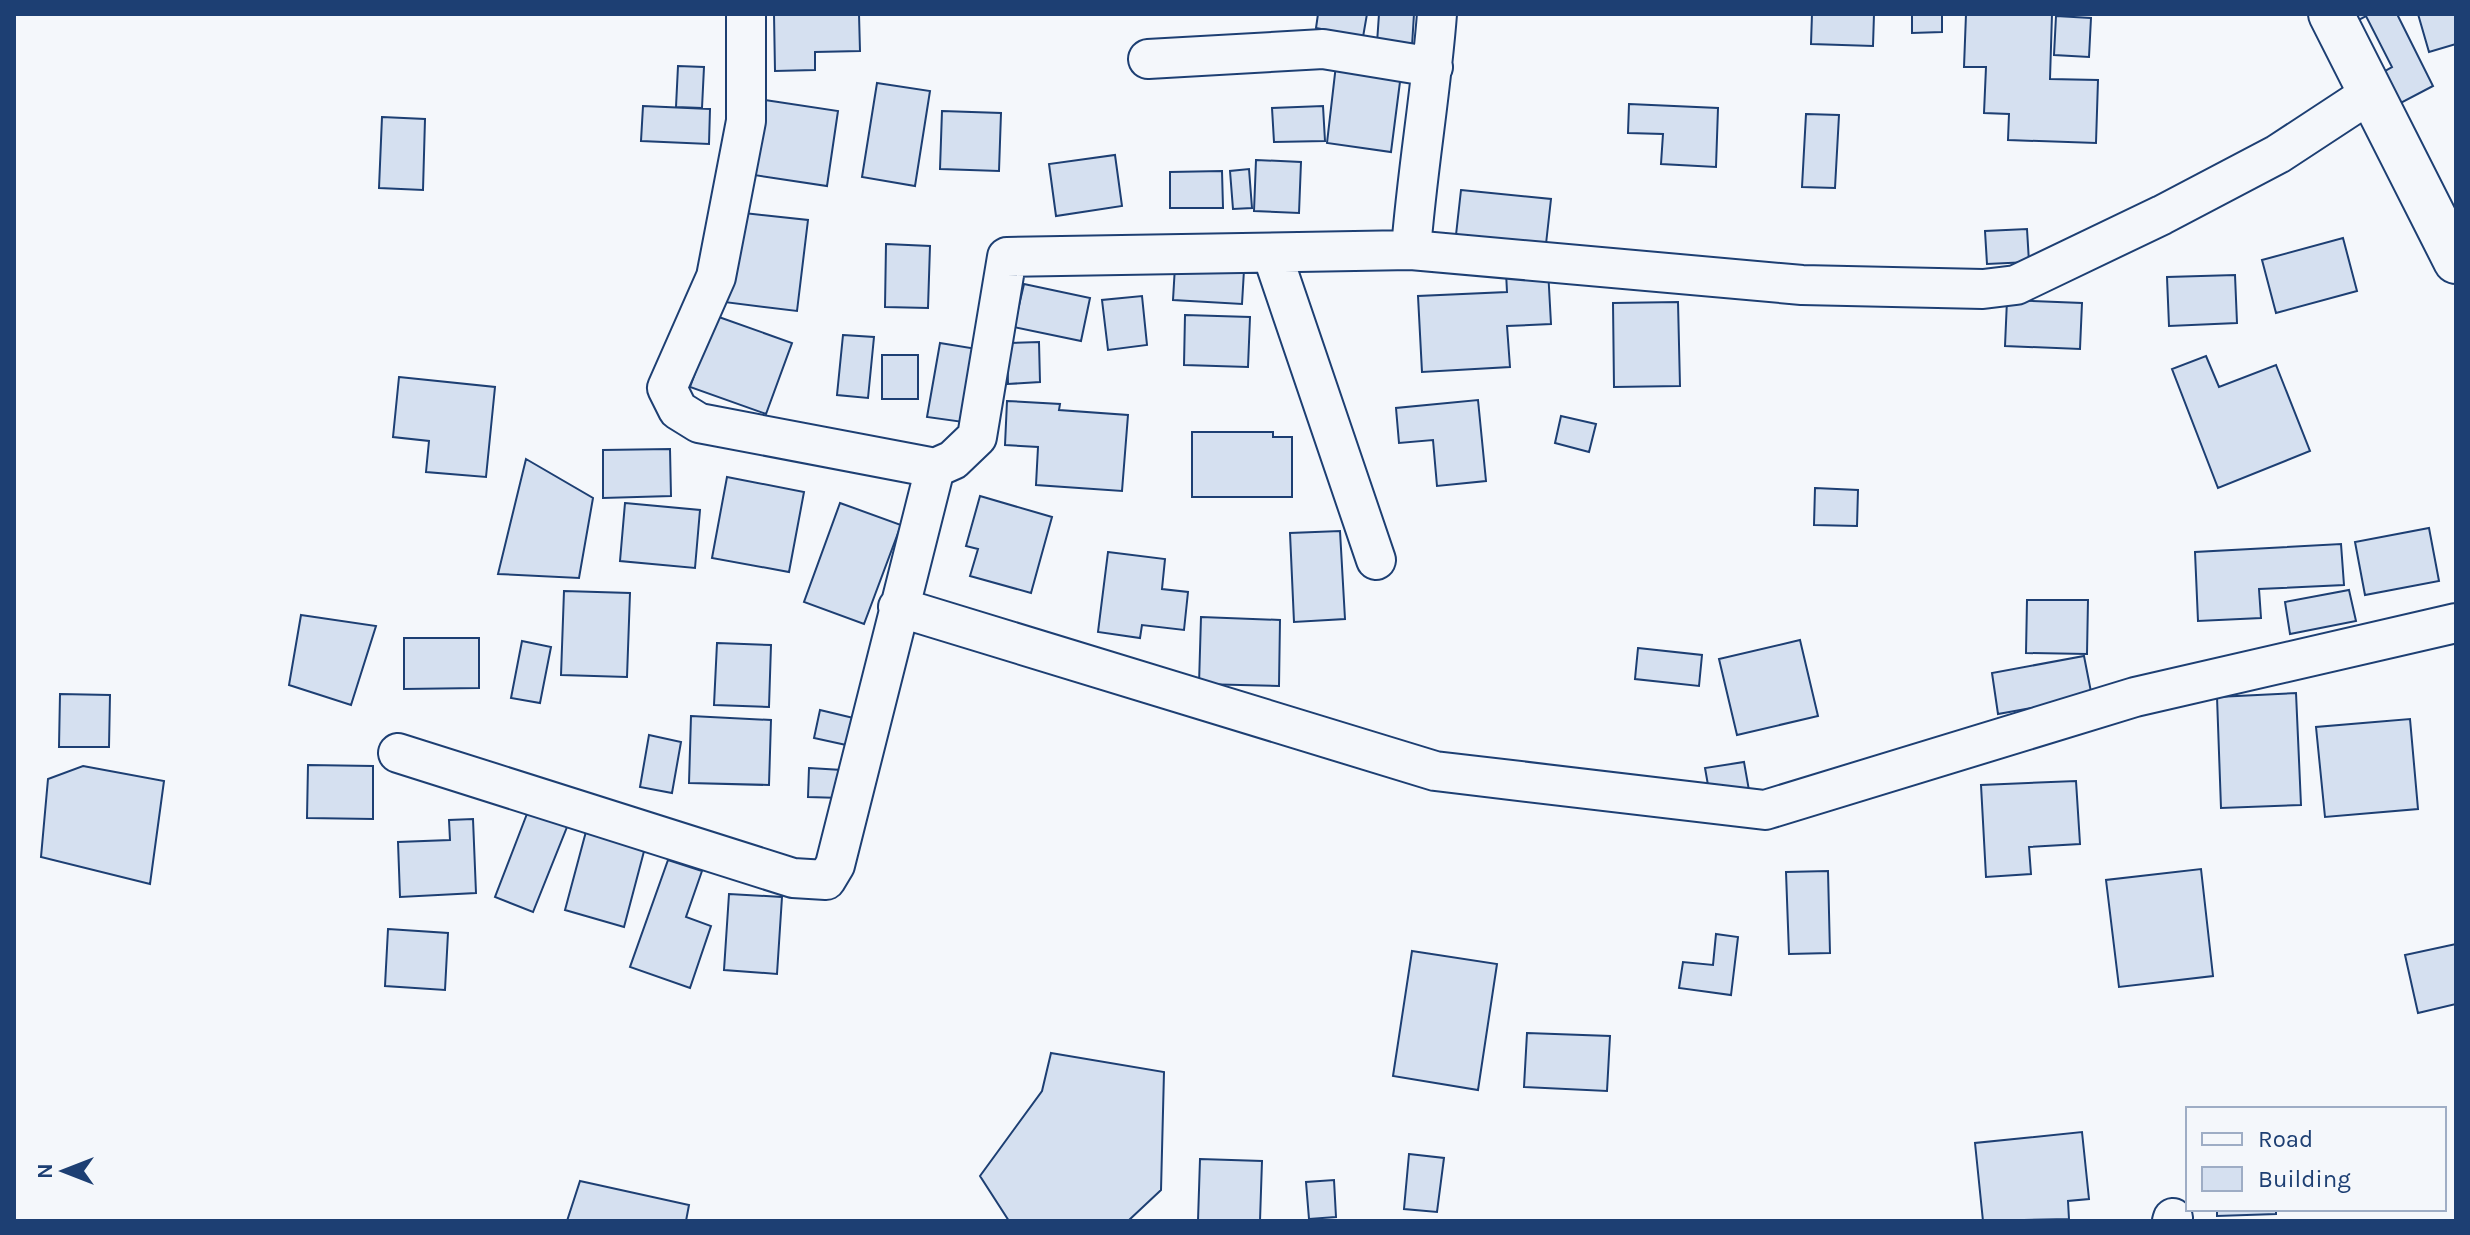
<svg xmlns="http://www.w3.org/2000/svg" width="2470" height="1235" font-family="Karla,sans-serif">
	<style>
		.building { fill: #d5e0f0; stroke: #1d3f73; stroke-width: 2 }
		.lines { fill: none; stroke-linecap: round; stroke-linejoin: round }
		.minor-casing { stroke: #1d3f73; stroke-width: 42 }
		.secondary-casing { stroke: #1d3f73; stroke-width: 48 }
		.minor { stroke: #f4f7fb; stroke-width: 38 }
		.secondary { stroke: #f4f7fb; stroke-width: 44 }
	</style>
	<rect width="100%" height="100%" fill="#f4f7fb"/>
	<path class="building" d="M774,14H859L860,51L815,52V70L775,71Z
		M1318,14H1367L1363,37L1316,28Z
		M1379,14H1414L1412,46L1377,43Z
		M1812,14H1874L1873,46L1811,44Z
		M1912,14H1942V32L1912,33Z
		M1966,14H2052L2050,79L2098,80L2096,143L2008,140L2009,114L1984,113L1986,67H1964Z
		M2348,14H2397L2433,86L2395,106L2378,75L2392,67L2366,16L2353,23Z
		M2418,14H2456V44L2429,52Z
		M2056,16L2091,18L2089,57L2054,55Z
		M1336,65L1401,74L1391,152L1327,143Z
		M678,66L704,67L702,108L676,107Z
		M877,83L930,91L915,186L862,177Z
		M765,100L838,111L827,186L754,175Z
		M1629,104L1718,108L1716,167L1661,164L1663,134L1628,133Z
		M643,106L710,109L709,144L641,141Z
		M1323,106L1325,141L1274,142L1272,108Z
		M942,111L1001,113L999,171L940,169Z
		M1806,114L1839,115L1835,188L1802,187Z
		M382,117L425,119L423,190L379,188Z
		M1115,155L1122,206L1056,216L1049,164Z
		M1256,160L1301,162L1299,213L1254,211Z
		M1249,169L1252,208L1233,209L1230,171Z
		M1222,171L1223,208H1170V172Z
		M1461,190L1551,199L1546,244L1456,235Z
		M735,212L808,220L797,311L724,302Z
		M2027,229L2029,262L1987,264L1985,231Z
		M2343,238L2357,291L2276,313L2262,260Z
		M886,244L930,246L928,308L885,307Z
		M1175,266L1244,270L1242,304L1173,300Z
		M1548,269L1551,324L1507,326L1510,367L1422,372L1418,296L1507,292L1506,272Z
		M2235,275L2237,323L2169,326L2167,277Z
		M1024,284L1090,298L1081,341L1014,327Z
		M1142,296L1147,345L1108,350L1102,300Z
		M2007,300L2082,303L2080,349L2005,346Z
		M1678,302L1680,386L1614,387L1613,303Z
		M1185,315L1250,317L1248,367L1184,365Z
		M716,316L792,343L766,414L690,387Z
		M843,335L874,337L868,398L837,395Z
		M1039,342L1040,382L1008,384L1007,343Z
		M940,343L983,350L970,423L927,417Z
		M882,355H918V399H882Z
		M2206,356L2219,387L2276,365L2310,451L2218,488L2172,369Z
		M399,377L495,387L486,477L426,472L429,441L393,437Z
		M1478,400L1486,481L1437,486L1433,440L1399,443L1396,408Z
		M1007,401L1060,404L1059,410L1128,415L1122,491L1036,485L1038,447L1005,445Z
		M1561,416L1596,424L1589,452L1555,443Z
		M1192,432H1273V437H1292V497H1192Z
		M670,449L671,496L603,498V450Z
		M526,459L593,498L579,578L498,574Z
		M727,477L804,492L789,572L712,558Z
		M1815,488L1858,490L1857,526L1814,525Z
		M980,496L1052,517L1031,593L970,576L978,549L966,546Z
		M625,503L700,510L695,568L620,561Z
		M840,503L901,525L864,624L804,602Z
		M2429,528L2439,581L2365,595L2355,542Z
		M1340,531L1345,619L1294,622L1290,533Z
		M2341,544L2344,585L2259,589L2261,618L2198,621L2195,552Z
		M1108,552L1165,559L1162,589L1188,592L1184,630L1142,625L1140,638L1098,632Z
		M2349,590L2356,621L2290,634L2285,602Z
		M564,591L630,593L627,677L561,675Z
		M2027,600H2088L2087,654L2026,653Z
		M301,615L376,626L351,705L289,685Z
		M1201,617L1280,620L1279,686L1199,684Z
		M404,638H479V688L404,689Z
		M1800,640L1818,716L1737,735L1719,659Z
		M522,641L551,647L540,703L511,698Z
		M717,643L771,645L769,707L714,705Z
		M1638,648L1702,655L1699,686L1635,679Z
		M2084,656L2092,697L1998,714L1992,673Z
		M2296,693L2301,805L2221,808L2217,697Z
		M60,694L110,695L109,747H59Z
		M820,710L866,721L860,748L814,738Z
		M691,716L771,720L769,785L689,783Z
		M2410,719L2418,809L2325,817L2316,727Z
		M649,735L681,742L672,793L640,787Z
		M1744,762L1750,796L1711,802L1705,768Z
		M308,765L373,766V819L307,818Z
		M83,766L164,781L150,884L41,857L48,779Z
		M809,768L842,770L841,798L808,797Z
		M2076,781L2080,844L2029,847L2031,874L1986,877L1981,785Z
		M530,806L569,822L533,912L495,897Z
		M473,819L476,893L400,897L398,842L450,840L449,820Z
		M588,824L647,840L624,927L565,910Z
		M668,860L702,871L686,917L711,926L690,988L630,967Z
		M2201,869L2213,976L2119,987L2106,880Z
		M1828,871L1830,953L1789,954L1786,872Z
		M729,894L782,897L777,974L724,970Z
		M388,929L448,933L445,990L385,986Z
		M1716,934L1738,937L1731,995L1679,988L1683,962L1713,965Z
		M2456,944V1004L2418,1013L2405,955Z
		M1412,951L1497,964L1478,1090L1393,1076Z
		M1527,1033L1610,1036L1607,1091L1524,1087Z
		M1051,1053L1164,1072L1161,1190L1128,1221H1009L980,1176L1042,1091Z
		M2082,1132L2089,1199L2068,1201L2069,1219L1983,1221L1975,1143Z
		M1409,1154L1444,1158L1437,1212L1404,1209Z
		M1200,1159L1262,1161L1260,1221H1198Z
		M1334,1180L1336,1217L1309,1219L1306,1182Z
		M580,1181L689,1205L686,1221H567Z
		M2217,1209H2276V1214L2217,1216Z"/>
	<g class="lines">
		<g class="minor-casing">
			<path id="minor" d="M746,14V121L716,277L667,388L678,410L699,423L935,468
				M1148,59L1323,49L1433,67
				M1411,250C1417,171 1431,93 1437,14
				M1272,254L1376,560
				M898,607L1435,771L1765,810L2135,697L2456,623
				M398,753L793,878L826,880L835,865L935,468L953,460L977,437L1007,257L1411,250L1802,285L1983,289L2016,285L2162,215L2278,154L2371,93
				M2172,1221L2173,1218"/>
		</g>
		<g class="secondary-casing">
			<path id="secondary" d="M2331,14L2456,261"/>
		</g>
		<use href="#minor" class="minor"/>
		<use href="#secondary" class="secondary"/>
	</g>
	<rect width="2470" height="1235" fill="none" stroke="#1d3f73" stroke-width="32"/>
	<rect x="2186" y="1107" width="260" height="104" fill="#f4f7fb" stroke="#9eadc5" stroke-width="2"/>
	<rect x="2202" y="1133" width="40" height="12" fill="#f4f7fb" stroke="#9eadc5" stroke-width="2"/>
	<text x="2258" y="1147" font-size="24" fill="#1d3f73">Road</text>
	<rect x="2202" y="1167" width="40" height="24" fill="#d5e0f0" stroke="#9eadc5" stroke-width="2"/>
	<text x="2258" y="1187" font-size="24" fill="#1d3f73">Building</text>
	<g transform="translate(64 1171) rotate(270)" stroke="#f4f7fb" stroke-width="6" paint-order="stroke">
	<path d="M0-6L14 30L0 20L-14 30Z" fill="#1d3f73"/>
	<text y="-12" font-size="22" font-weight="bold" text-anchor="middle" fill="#1d3f73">N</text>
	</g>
</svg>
